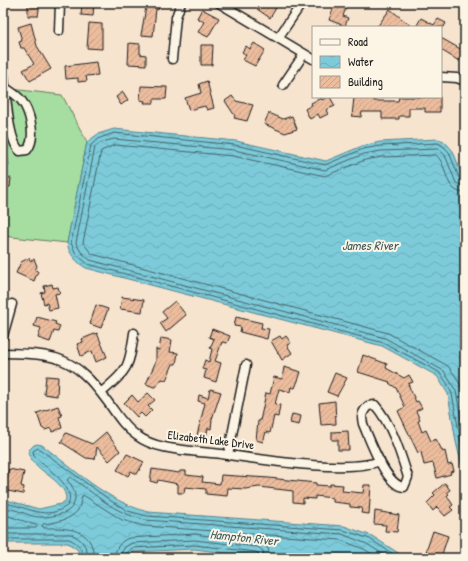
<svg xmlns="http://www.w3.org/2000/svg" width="468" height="561" font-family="'Patrick Hand',sans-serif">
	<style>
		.garden { fill: #a6dda1; stroke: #617c5e }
		.water { fill: url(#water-waves); stroke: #56858e }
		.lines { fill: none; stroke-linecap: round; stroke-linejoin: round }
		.shore { stroke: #436268; stroke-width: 1 }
		.building { fill: url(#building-hatch); stroke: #1c1c1c }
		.minor-casing { stroke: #1c1c1c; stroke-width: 11 }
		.minor { stroke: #fcf5e5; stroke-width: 8 }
		.labels { text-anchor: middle; stroke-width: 4; stroke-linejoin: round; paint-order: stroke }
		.street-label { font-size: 12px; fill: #1c1c1c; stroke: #fcf5e5 }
		.water-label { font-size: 13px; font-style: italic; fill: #3e595e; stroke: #fcf5e5 }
	</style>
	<defs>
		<pattern id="water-waves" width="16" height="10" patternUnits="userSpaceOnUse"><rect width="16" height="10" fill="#7dcbda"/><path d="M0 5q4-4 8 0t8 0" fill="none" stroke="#6baeba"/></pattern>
		<pattern id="building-hatch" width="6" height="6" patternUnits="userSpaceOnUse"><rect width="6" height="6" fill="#ecbc9d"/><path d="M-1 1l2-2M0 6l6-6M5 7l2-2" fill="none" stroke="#caa187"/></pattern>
	</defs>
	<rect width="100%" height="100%" fill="#f7e4cf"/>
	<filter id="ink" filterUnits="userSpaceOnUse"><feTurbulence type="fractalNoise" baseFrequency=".025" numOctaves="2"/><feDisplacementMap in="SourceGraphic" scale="8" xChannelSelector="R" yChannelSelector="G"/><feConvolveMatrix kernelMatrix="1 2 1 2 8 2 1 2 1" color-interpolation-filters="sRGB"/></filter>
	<g filter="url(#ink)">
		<path class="garden" d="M3,88L62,95L87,142L67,243L3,236V164L9,165L3,125Z"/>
		<path class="water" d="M114,129L236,141L326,161L362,146L380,142L438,139L444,141L453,151L465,183V479L456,442L448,394L437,376L382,346L86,268C77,263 69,254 67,243L87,142L98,134Z
			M37,444L42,445C75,470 107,501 148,512L344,526L372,536L406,558H267L194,549L133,552L128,558H79L78,550L68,543H3V499L39,509L61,504L66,500C67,479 28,470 29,450L34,445Z"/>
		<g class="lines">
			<path class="shore" d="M465,182L460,180L449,152L442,145L438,143L380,146L363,149L325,165L235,145L114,133L100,138L91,145L71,243L76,254L88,264L384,343L439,372L447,383L452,394L465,464
				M465,187L456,183L445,155L438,149L381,151L364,154L325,170L234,150L114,139L102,142L95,147L76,243L81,252L90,260L385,338L444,371L456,391L465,441
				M465,193C443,192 449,166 436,155L382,157L365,160L325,176L233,156L115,145L101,151L83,243L92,254L388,333L448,366L456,377L462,388L465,407
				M3,503C26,505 45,523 68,505C77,487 46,468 34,456L33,451L38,448L111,501L128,511L147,516L343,530L370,539L399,558
				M3,508C29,510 29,523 61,514C67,512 72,509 74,503C77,494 73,486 67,480L70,477C99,496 110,511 145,520L342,534L367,544L389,558
				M3,514L38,526L36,528H3
				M3,534H71C82,539 87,546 88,558
				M3,539H69C78,543 82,548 83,558
				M94,558C93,527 67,528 44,528L42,526L43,524C54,523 71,520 78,510C81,505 80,499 83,495L122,520L144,526L340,540L364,549L378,558
				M114,558C115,549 120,541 129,538L194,534L259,542L268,548L271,558
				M120,558L121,553L125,547L132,543L194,540L258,547L263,551L265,558
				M125,558L126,554L132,548L194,545L256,552L259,554L260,558"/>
		</g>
		<path class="building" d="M28,3H40L38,16H28Z
			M82,3H94L93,16L81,15Z
			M139,3H160L158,10L156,9L153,36L141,35L146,7L139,5Z
			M261,3H273L272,5L276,8L270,18L257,9Z
			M335,3L347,5L343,16L348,18L345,26L329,20Z
			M202,9L219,18L208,37L198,32L204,22L197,18Z
			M390,9L412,27H377Z
			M421,18L434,25L438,19L446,23L444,27H416Z
			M31,23L37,46L51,69L30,81L23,70L34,64L24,48H21L19,42L22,41L18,27Z
			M89,23L102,24V49L87,48Z
			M441,38L464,51L459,61L441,50Z
			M129,43L140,44V54L146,55V65L128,64Z
			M254,43L265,50L255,66L243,60L246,55L242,52L246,46L250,49Z
			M201,45H213L212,65H201Z
			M96,62L98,75L86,76L87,81L78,82V78L66,79L65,66Z
			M207,81L214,108L207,110L205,106L189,110L185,98L201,93L199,84Z
			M141,86L167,87L166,99H154V103H144L145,101L140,100Z
			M123,92L128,100L121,105L116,97Z
			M232,96L236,101L253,105L247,121L234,118L235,116L225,101Z
			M327,97H330L335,106L326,110L328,114L320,118L318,114L310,119L305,109L312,105L311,103L321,98L322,100Z
			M354,97H374V101H398L399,97H440V112H425V108H409V116H399V119H382V112H362L361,117L352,116Z
			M269,113L283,119L292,116L297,129L285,133L264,124Z
			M3,177L11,178L10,187L3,186Z
			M29,258L30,261L34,259L37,266L35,270L38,271L34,281L16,273L21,262Z
			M52,284L53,288L58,287L60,293L55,294L58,308L49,310L47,303L44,304L41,293L45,292L44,286Z
			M122,297L144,300L142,312L120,309Z
			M175,301L186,315L166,332L160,323L167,318L162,312Z
			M96,305L108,309L101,328L90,324Z
			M37,317L56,322L55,324L60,326L58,332L54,331L50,342L38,338L41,328L34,326Z
			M236,317L262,323L261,328L269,329L267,339L240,332L241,327L234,326Z
			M212,329L230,336L227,343L222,342L215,361L221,363L216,382L204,378L206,370L202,369L205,360L209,362L212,349L210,348L214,339L209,337Z
			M97,333L107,357L96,362L92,351L81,356L77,344L83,342L82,339Z
			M280,336L282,339L286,336L291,343L287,345L292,353L282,360L271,341Z
			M161,338L172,340L170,352L178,353L176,364H173L166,380L162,379L156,387H154L146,384L156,361V349L159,350Z
			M363,355L387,364L386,368L404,378L409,375L413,382L408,384L416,402L418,401L422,408L416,411L420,420L418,421L422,432L426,430L431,441L436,439L443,452L445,451L448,465L452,464L454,471L450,472L451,474L437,478L433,463L424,465L421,452L418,453L398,411L405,407L396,388L389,383L390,382L358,372Z
			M284,367L301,372L299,378L295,388L291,387L290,392L279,389L275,404L280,405L278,417L274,416L270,433L266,432L263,442L256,440L258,421H260L266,393L270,394L274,377L282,379Z
			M335,373L347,378L337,396L327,392Z
			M46,376L58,377L57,396L44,394Z
			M210,389L221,392L212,419L211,429L208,428L206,437L197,435L205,403L198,401L199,395L208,398Z
			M148,393L155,400L148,406L152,410L145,417L141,413L137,417L124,403L132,395L138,402Z
			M335,401L336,424L321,425L319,403Z
			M58,406L62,416L59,417L62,428L52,432L51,428L45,430L42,428L37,413Z
			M292,414L301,416L299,425L290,423Z
			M348,431L349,450H338V440H332V432Z
			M106,432L120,451L109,461L97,447L95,459L86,458L61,442L66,433L92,444Z
			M127,454L144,462L137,474L131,471L128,476L117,470Z
			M9,469L24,472L21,486L24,487L23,494L3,490V480L7,478Z
			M152,469L179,473L180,471H186V475L203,477L202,482L220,484L221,475L269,478L316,483V485L330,486V484L343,485L342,491L363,493L364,485H371L369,514L361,513L362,508L350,507V504L333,502V498L315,496V499L303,498V503L293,502V491L259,487L245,489L228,488L227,496L206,494V489L185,487L184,493H178V484L158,480L157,483L150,481Z
			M445,483L450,490L447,492L449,494L447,496L453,505L450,507L453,510L445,516L437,507L433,511L427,503L435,495L433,493Z
			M375,511L399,515L397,532L385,531L386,525L374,524Z
			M433,531L448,536L441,557L426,552Z"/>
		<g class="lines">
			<g class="minor-casing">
				<path id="minor" d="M219,3L313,59
					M59,31L60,3
					M278,38L302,3
					M172,59L176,17L181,3
					M3,70C6,87 7,140 20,151L27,150C37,138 30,111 21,100C17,95 11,92 6,88
					M441,77L457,78L465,81
					M283,85L304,54
					M3,336L12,304
					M3,353C56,354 74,356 107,401C116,413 123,426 136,435C144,441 154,445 164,447C182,451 202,452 221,454C259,459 347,474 380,461
					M101,393C128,369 129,369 134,333
					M375,405C392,425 400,452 408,477L404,487C386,486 370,440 363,424C361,416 362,412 368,406Z
					M228,455L246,365"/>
			</g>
			<use href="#minor" class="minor"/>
		</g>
	</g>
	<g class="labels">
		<g class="street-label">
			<text transform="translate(211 440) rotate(7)" y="4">Elizabeth Lake Drive</text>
		</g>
		<g class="water-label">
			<text x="370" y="250">James River</text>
			<text transform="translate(244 537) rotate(6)" y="5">Hampton River</text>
		</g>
	</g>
	<rect width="468" height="561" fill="none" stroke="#fcf5e5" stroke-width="16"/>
	<rect x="8" y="8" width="452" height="545" fill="none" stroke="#1c1c1c" stroke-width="1.5" filter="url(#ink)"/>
	<rect x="312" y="26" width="130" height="72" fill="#fcf5e5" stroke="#a29e95"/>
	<rect x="320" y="39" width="20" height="6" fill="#fcf5e5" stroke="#a29e95"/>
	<text x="348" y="46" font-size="12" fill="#1c1c1c">Road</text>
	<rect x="320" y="56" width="20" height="12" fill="url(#water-waves)" stroke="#a29e95"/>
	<text x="348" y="66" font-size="12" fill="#1c1c1c">Water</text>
	<rect x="320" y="76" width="20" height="12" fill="url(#building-hatch)" stroke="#a29e95"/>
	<text x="348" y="86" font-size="12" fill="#1c1c1c">Building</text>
</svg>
